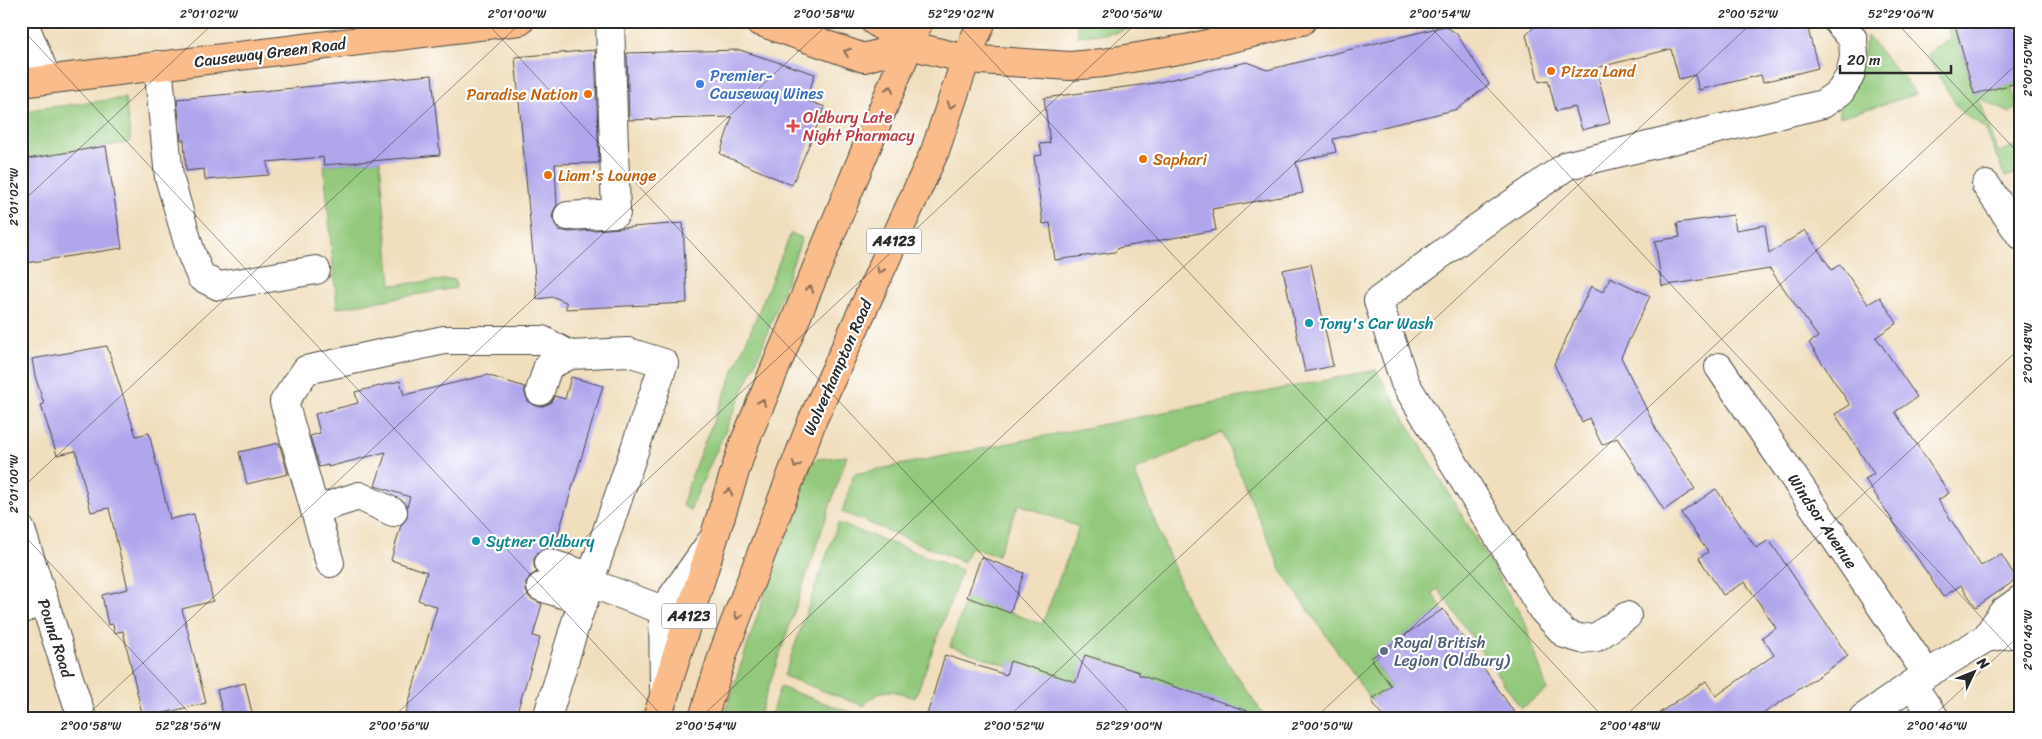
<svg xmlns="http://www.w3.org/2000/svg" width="2042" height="739" font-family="Sriracha,sans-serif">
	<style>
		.green { fill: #93c97b; stroke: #5f7a53 }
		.building { fill: #b0a6ec }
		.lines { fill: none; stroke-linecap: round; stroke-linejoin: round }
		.minor-casing { stroke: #494641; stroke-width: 30 }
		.major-casing { stroke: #494641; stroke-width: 30 }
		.highway-casing { stroke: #494641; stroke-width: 30 }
		.minor { stroke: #fff; stroke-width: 28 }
		.major { stroke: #f9bc8a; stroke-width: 28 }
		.highway { stroke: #f9bc8a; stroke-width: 28 }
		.oneway { stroke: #886c56 }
		.ticks { fill: none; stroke: #2b2b2b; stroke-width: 1; stroke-opacity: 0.45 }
		.food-dot { fill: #e8710a; stroke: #fff; stroke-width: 2 }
		.shop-dot { fill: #3f7fe0; stroke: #fff; stroke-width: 2 }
		.health-dot { fill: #e0444e; stroke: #fff; stroke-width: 2 }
		.culture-dot { fill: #0f9aa8; stroke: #fff; stroke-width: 2 }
		.service-dot { fill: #5c6f8a; stroke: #fff; stroke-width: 2 }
		.labels { text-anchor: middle; stroke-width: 4.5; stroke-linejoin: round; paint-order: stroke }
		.shield { fill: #fff; stroke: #6b6b6b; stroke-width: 1 }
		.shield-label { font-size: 15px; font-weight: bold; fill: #2b2b2b }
		.street-label { font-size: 16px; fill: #2b2b2b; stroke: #fff }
		.food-label { font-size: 16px; fill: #c56008; stroke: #fff; text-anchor: start }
		.shop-label { font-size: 16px; fill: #366cbe; stroke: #fff; text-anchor: start }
		.health-label { font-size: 16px; fill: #be3a42; stroke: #fff; text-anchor: start }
		.culture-label { font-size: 16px; fill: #0d838f; stroke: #fff; text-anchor: start }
		.service-label { font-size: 16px; fill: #4e5e75; stroke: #fff; text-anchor: start }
		.neatline { fill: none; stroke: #2b2b2b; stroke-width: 2 }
		.ticks-label { font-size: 12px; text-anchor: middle; fill: #2b2b2b }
	</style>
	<rect width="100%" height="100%" fill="#fff"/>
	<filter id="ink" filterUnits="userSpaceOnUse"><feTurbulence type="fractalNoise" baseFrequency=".02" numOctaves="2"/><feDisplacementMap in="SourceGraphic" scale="10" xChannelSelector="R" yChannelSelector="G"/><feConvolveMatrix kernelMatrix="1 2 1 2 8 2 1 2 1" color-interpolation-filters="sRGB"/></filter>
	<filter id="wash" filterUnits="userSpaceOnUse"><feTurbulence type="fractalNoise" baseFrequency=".0096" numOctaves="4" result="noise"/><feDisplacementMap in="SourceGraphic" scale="20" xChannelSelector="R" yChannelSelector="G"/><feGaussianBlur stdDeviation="1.12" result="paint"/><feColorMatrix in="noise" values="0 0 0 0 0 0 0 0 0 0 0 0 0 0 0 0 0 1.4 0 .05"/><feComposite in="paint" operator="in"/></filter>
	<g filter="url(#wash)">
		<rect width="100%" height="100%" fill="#f0debc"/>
		<path class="green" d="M1077,21H1132V28L1115,33L1078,36Z
			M1947,21H1954L1974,94L2021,82V86L2012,88L2017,106L2010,113L1979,98L1998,152L2021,145V172L2005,177L1985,128L1960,111L1926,55L1950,38Z
			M1867,36L1917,94L1840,117L1839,108L1863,58Z
			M125,98L131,142L21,160L23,117L35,109Z
			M380,160L391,285L455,279L456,288L337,308L324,165Z
			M791,233L802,238L761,350L690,510L682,505L698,458Z
			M1376,370L1525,622L1547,690L1521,708L1438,589L1432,593L1443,609L1371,658L1391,686L1371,700L1282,572L1222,432L1134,471L1191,609L1266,718H1203L1133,694L1139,672L1085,655L1076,682L1009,666L950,646L967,597L1042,624L1079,527L1019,504L997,556L970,547L964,562L842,512L854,474Z
			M847,456L758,718H723L808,465L817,459Z
			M838,523L962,570L915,698C892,690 882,685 864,706L784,676Z
			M780,687L861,716V718H770Z"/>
		<g id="blocks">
			<path class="building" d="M1550,21H1806L1818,68L1763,82L1761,75L1699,90L1695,75L1679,79L1671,49L1596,68L1610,123L1582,130L1575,107L1556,111L1548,80L1539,82L1526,35L1536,25Z
				M1954,21H2016L2021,40V82L1974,94Z
				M1445,26L1456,33L1489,84L1458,109L1333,139L1336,152L1296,162L1303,193L1212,209L1216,230L1118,248L1115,252L1055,260L1050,223L1043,224L1034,156L1042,155L1040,144L1050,143L1044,98L1155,83L1247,62L1267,70Z
				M595,50L599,163L555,164L557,205L554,210L552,216L555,224L559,230L569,232L683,223L687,303L566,309V302L554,297L537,299L515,57Z
				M740,50L815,74L806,100L825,107L792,185L720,154L732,117L629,120L627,53Z
				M432,75L440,155L324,165L323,157L267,162L269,175L205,180L204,169L186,171L184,140H181L177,99Z
				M106,146L122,248L26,263L21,236V160Z
				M1733,215L1736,230L1765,225L1769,254L1805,230L1832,270L1840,264L1868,304L1880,297L1897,323L1876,337L1917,397L1895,412L1949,493L1938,500L1981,566L2001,554L2017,579L1976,607L1961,585L1943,597L1865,479L1874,474L1835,414L1850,405L1809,343L1818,337L1770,269L1662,286L1655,241L1680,237L1677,223Z
				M1311,264L1333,366L1305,372L1283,270Z
				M1610,277L1650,296L1621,357L1658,433L1695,489L1664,510L1617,438L1602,445L1589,418L1582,422L1554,364L1591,286L1603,292Z
				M107,346L136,436L149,433L170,519L194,514L213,601L182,609L206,703L143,718L123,631L114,633L113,624L108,625L102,595L128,589L109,508L91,512L76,451L57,455L41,405L44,404L35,376L32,359Z
				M487,375L525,387V394L528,401L536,406H543L550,403L555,396L565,399L571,377L603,386L554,548H545L538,552L534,559V566L537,572L530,576L526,583V591L529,597L542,604L533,636L540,638L515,718H404L437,607L418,600L427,572L391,560L401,525L407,518V506L410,497L375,486L386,452L328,467V465L319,467L310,436L320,433L315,414L358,403L355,392L400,381L404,395Z
				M279,443L288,474L247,484L239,452Z
				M1716,489L1756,548L1769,540L1848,656L1757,718H1652L1706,681L1716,696L1774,655L1762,637L1776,628L1745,582L1723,595L1699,558L1708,552L1681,513Z
				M981,557L1024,573L1010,613L967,597Z
				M1443,609L1455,626L1518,718H1384L1371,700L1391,686L1371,658Z
				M945,655L1006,675L1010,661L1076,682L1085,655L1139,672V675L1251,712L1250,718H926Z
				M245,683L252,713L234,718H224L217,690Z"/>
		</g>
	</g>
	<g filter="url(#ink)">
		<use href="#blocks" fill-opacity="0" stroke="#494641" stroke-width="1"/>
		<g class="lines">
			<g class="minor-casing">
				<path id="minor" d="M23,21L47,79
					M158,65L169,177L191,253L201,277L219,286L316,270
					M1986,185L2021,236
					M568,216L616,213L610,21
					M1719,367L1927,674
					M540,391L548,366L570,355L628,352L664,363L576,622L547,718
					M315,510L359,496L393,512
					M21,530L82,718
					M330,563L284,402L306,370L444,340H542L570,355
					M549,563L592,577
					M590,583L663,610
					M541,587L584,601
					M21,610L44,600
					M1627,616L1597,637L1582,639L1565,634L1542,609L1405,383L1378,301L1467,235L1568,165L1823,104L1840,92L1850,76L1854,57L1853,39L1837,21
					M1986,638L2003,612L2021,599
					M1912,685L1935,718
					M664,689L663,610L711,542
					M1863,718L1927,674L1986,638L2015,633H2021"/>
			</g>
			<g class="major-casing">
				<path id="major" d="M758,21L864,58L909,45
					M874,21L909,45L966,59L1070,66L1103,63L1190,48L1302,21
					M21,83L520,21"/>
			</g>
			<g class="highway-casing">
				<path id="highway" d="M657,718L743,446L919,21
					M703,718L724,651L813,419L935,151L966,59L982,21"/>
			</g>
			<use href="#minor" class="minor"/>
			<use href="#major" class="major"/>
			<use href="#highway" class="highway"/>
		</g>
		<defs><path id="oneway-chevron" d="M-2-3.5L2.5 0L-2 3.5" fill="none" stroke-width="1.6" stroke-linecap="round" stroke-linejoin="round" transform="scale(1.25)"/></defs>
		<g class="oneway">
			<use href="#oneway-chevron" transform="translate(847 52) rotate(-160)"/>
			<use href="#oneway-chevron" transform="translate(890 89) rotate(-67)"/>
			<use href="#oneway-chevron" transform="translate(951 105) rotate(109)"/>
			<use href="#oneway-chevron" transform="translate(880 270) rotate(114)"/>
			<use href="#oneway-chevron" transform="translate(810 289) rotate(-68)"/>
			<use href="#oneway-chevron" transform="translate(762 402) rotate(-67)"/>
			<use href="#oneway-chevron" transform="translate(796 465) rotate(111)"/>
			<use href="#oneway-chevron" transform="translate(729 492) rotate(-72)"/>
			<use href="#oneway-chevron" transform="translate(738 616) rotate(111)"/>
		</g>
	</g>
	<path class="ticks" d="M485,21L1134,718M955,21L1604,718M1425,21L2021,660M1895,21L2021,156M21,28L664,718M21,203L216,21M21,489L523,21M21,532L194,718M84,718L831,21M392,718L1139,21M700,718L1447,21M1007,718L1754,21M1315,718L2021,60M1623,718L2021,347M1931,718L2021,634"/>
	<g class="food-dot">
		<circle cx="1551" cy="71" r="5"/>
		<circle cx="588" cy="94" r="5"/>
		<circle cx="1143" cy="159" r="5"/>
		<circle cx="548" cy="175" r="5"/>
	</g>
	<circle class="shop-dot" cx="700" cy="84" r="5"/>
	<path class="health-dot" d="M790.5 118.5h5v5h5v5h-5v5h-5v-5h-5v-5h5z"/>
	<g class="culture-dot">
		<circle cx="1309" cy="323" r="5"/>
		<circle cx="476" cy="541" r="5"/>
	</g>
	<circle class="service-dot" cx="1384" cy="651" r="5"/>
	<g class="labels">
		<g class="shield">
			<rect x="866.5" y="228.5" width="55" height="25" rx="4"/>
			<rect x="661.5" y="603.5" width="55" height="25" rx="4"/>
		</g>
		<g class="shield-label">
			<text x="894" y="246">A4123</text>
			<text x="689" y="621">A4123</text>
		</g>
		<g class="street-label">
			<text transform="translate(270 52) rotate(-7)" y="6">Causeway Green Road</text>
			<text transform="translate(837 367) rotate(-66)" y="6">Wolverhampton Road</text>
			<text transform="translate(1823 521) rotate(56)" y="6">Windsor Avenue</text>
			<text transform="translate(56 638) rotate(72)" y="6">Pound Road</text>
		</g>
		<g class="food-label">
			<text x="1561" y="77">Pizza Land</text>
			<text x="578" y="100" text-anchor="end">Paradise Nation</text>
			<text x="1153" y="165">Saphari</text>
			<text x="558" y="181">Liam's Lounge</text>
		</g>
		<g class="shop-label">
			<text x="710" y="81">Premier-<tspan x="710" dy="18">Causeway Wines</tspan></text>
		</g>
		<g class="health-label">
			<text x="803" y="123">Oldbury Late<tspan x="803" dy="18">Night Pharmacy</tspan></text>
		</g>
		<g class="culture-label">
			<text x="1319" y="329">Tony's Car Wash</text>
			<text x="486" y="547">Sytner Oldbury</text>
		</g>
		<g class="service-label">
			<text x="1394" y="648">Royal British<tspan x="1394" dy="18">Legion (Oldbury)</tspan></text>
		</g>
	</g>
	<rect width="2042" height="739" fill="none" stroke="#fff" stroke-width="55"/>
	<g transform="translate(1974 672) rotate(47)" stroke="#ffffff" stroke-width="4" paint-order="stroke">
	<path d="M0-4L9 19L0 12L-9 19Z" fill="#2b2b2b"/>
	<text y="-8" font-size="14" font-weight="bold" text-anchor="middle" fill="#2b2b2b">N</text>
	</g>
	<path d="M1840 65v8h111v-8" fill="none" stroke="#2b2b2b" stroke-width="2.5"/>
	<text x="1847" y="65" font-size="15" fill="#2b2b2b" stroke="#ffffff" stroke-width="4" paint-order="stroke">20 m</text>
	<rect x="28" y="28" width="1986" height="684" class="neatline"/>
	<g class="ticks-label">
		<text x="209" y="18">2°01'02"W</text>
		<text x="517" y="18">2°01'00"W</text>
		<text x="824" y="18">2°00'58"W</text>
		<text x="961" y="18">52°29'02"N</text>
		<text x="1132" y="18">2°00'56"W</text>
		<text x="1440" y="18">2°00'54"W</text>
		<text x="1748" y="18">2°00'52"W</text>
		<text x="1901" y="18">52°29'06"N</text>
		<text transform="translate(2028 66) rotate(-90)" y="4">2°00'50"W</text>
		<text transform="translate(14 197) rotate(-90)" y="4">2°01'02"W</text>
		<text transform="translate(2028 353) rotate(-90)" y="4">2°00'48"W</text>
		<text transform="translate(14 484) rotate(-90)" y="4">2°01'00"W</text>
		<text transform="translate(2028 640) rotate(-90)" y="4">2°00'46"W</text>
		<text x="91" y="730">2°00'58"W</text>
		<text x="188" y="730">52°28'56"N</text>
		<text x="399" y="730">2°00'56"W</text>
		<text x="706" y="730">2°00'54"W</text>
		<text x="1014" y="730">2°00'52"W</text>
		<text x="1129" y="730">52°29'00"N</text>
		<text x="1322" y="730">2°00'50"W</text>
		<text x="1630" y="730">2°00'48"W</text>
		<text x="1937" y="730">2°00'46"W</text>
	</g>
</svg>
